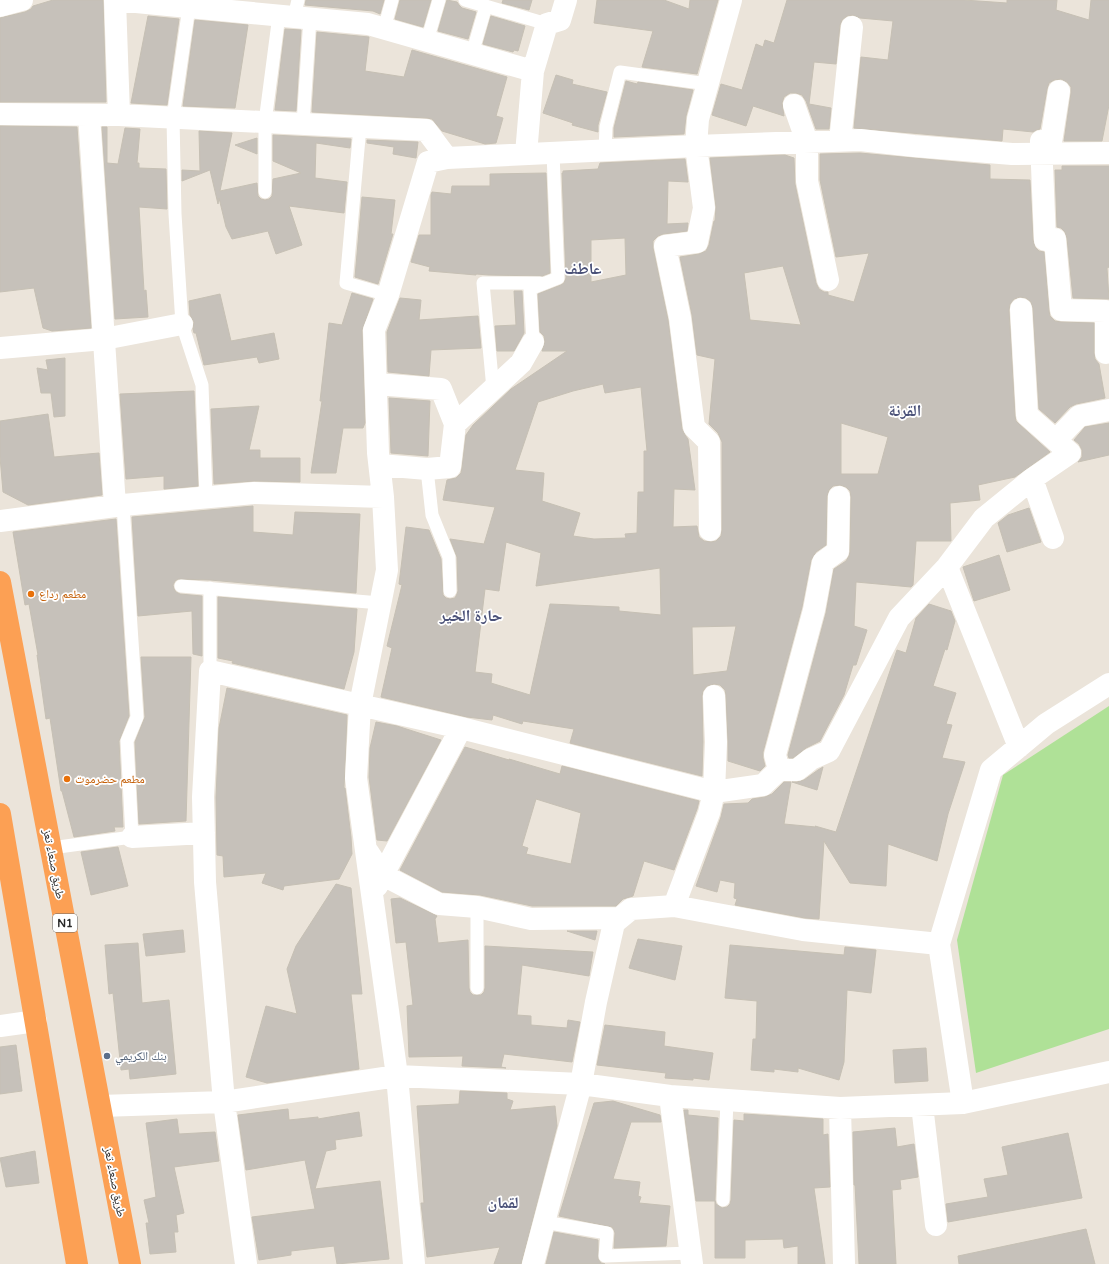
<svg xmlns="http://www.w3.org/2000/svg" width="1109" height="1264" font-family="'Varela Round','Noto Naskh Arabic',sans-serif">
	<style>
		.green { fill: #afe197 }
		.building { fill: #c6c1ba; stroke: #c6c0b4; fill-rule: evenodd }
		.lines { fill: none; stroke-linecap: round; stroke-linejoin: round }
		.lane { stroke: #fff; stroke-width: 13 }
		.street { stroke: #fff; stroke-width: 22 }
		.highway { stroke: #fca054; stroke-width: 22 }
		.food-dot { fill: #e8710a; stroke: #fff; stroke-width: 1.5 }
		.service-dot { fill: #5c6f8a; stroke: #fff; stroke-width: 1.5 }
		.labels { text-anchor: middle; stroke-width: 3.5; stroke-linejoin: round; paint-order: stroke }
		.shield { fill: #fff; stroke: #696969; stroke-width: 1 }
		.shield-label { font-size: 11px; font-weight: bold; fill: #292929 }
		.food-label { font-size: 12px; fill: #c56008; stroke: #fff; text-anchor: start }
		.street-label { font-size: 12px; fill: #292929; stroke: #fff }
		.service-label { font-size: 12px; fill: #4e5e75; stroke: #fff; text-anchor: start }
		.district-label { font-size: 16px; font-weight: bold; fill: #4a5178; stroke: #fff }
	</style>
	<rect width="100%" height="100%" fill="#ebe4da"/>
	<path class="green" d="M1109,706V1029L976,1073L957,940L1003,775Z"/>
	<path class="building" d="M53,0H103L106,102H0V18L25,12L31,9L33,6Z
		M306,0H384L380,14L373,11L305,5Z
		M400,0H431L423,27L395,19Z
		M447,0L457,2L459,5L462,8L476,12L468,39L438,31Z
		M503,0H532L529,10L502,3Z
		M597,0H664L689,9L690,0H718L697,74L642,67L653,31L594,23Z
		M787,0H964L1007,3V0H1057L1056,10L1089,20L1091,0H1109V105L1102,141H1064L1071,93V87L1067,82L1061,79L1054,80L1049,83L1047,89L1040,129L1036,130L1033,132L1003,129L1002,141L854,128L861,57L888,60L893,21L860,18L853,15L847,16L842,20L840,25L836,64L814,62L809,104L831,108L829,129H816L806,101L802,95L796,93H790L784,97L782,103L784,116L753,106L746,126L712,115L721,84L742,90L756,44L763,47L765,40L774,43Z
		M148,16L179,19L167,105L131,103Z
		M491,16L525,26L518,51L514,50L513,52L483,44Z
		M195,20L248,25L235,108L183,106Z
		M285,29L301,30L296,111L275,110Z
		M317,32L369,37L365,71L404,77L412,50L507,77L496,116L503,118L496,143L485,144L442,131L432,119L427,118L312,112Z
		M556,75L573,80L572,84L607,92L598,125V132L572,125L573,123L543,113Z
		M626,81L637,84L638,82L693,90L686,116L684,134L614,137V128Z
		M0,126L77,127L91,328L52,331L43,328L34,288L0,292Z
		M102,127H107V163L118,164L125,128L140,129L137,163H139V168L166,169L167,209L139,207L144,291L146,290L148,317L115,319Z
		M199,131L232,133L220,191L257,183L258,196L261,199L265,200L269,199L272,196L273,179L301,173L273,161V135L351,139L350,148L316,143L315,178L347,182L344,213L289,206L302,245L276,254L268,231L232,239L226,227L219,198L218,204L210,170L182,181V170L200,171Z
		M257,138V154L235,145Z
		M367,140L418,142L416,158L393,154L394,147L367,143Z
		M860,153L913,158L990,165V179L1030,180L1033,240L1035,247L1039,251L1044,252L1049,311L1050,316L1055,321L1061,322L1094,323V353L1095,359L1099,364L1105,398L1076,404L1070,407L1055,423L1039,409L1033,308L1031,302L1026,298L1020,297L1014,299L1010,304L1009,310L1015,416L1016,421L1019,424L1050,452L1015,477L978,485L980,500L950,503L951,541H916L913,585L911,587L856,582L854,626L867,630L856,665H853L844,695L820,741L806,748L793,758H789L788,755L826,613L834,569L846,561L849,556L850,552L851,497L850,491L846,487L840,485L833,486L829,490L827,496L826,545L816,552L811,560L802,607L763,752V758L765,766L760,771L728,761V741L726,695L725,690L720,685L714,684L707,686L703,691L702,696L703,742L702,776L570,743L574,729L523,721L522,724L493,715L492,720L467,717L381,697L392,648L387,646L402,585L399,584L406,527L429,530L441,559L443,595L446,598L450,599L455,598L457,594L458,591L457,557L450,539L484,544L495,507L443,500L447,480L456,478L461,473L462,468L466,435L473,425L511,389L567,351H542L545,342L544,336L540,332L538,294L561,285L564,283L566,278L562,173H563V171L598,169L600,163L685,159L688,182L668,181L667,224L688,223L687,231L663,234L658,236L653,241V248L668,320L682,429L685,435L688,439L695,490L674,489L673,527L697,526L699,537L704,541L711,542L716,541L721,536L722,530V442L718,433L709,424L715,359L697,355L692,315L680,257L699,254L706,251L709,245L714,221H715L716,207L710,158L785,155L794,158L795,184L816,283L819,289L824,292H828V295L854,302L869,253L836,257L820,180V154ZM625,238L626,275L591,282V240ZM783,266L801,325L750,320L744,273ZM603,384L605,393L641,387L647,451H644V492H638L637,533L625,534L626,538L594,539L573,536L580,513L542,501L544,473L515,470L538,402L573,391ZM841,423L888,437L878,474H841ZM506,542L541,553L536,586L660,568L661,615L619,611V607L550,604L530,695L491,683L492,674L475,672L485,589L499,591ZM736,626L727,671L693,675L692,627Z
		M1062,166H1109V267L1107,268L1109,299L1073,298L1067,238L1065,232L1061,228L1057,227L1055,170H1062Z
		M546,173L550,273L542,276L489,275L476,274V275L429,271L430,267L411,262L419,235H431V195L432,192L451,194L452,186H490V174Z
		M362,197L395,200L391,234H393L378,284L355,277Z
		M514,291H522L524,333L514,351H497L495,326L516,325Z
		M352,293L373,299L362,330L365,423L363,428H343L336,473H311L322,401H320L329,323L342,325Z
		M220,294L231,341L274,333L279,359L259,363L257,357L204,365L196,333H194L193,329L194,322L190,315L189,301Z
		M400,298L421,300L419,320L478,316L481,348L431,350L429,376L388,372L387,332Z
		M65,358V416L54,417L51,393H41L37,368L48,370L46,360Z
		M194,391L198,486L164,489V476L126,479L120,394Z
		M389,398L430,401L428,456L391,453Z
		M259,406L249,450H260V458H300V482L254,481L214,484L211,409Z
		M48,414L54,457L99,453L102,495L28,505L3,492L0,457V421Z
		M1109,423V455L1078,462L1082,457V450L1079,444L1074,440L1085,427Z
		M253,506V532L293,535L295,512L360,514L356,593L210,580L178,579L175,581L173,585L174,589L176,592L180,594L202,596V656L193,654L192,611L138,616L132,517Z
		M1029,508L1041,542L1007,552L998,523L1008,515Z
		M116,519L129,716L119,741L123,827H114L115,831L74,837L62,791H61L50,718L46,719L37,655H38L29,604L25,605L13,532Z
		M999,555L1010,590L974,601L963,567Z
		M218,597L357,609L354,652L344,689L232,663L233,661L218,658Z
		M929,604L951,611L955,621L947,650L945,649L933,686L956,693L946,724L952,725L942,758L965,762L948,814L937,861L888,844L886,886L850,883L824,841L819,919L805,918L735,905L737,899L734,898L735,883L720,880L717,892L696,886L721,817L724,804L748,803L752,799L765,797L772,794L784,782H791L784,824L816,827L815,826L836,832L897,650L906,653L916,618Z
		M141,657H191L186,821L139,824L135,742L145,717Z
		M227,688L347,715L344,788H345L351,837L352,854L339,879L284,886L283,890L262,883L266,873L224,877L223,856L217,855L216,797L219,728Z
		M376,722L397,726L441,740L387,841L377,840L369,777L370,748Z
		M465,747L509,760V759L560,774L562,766L699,801L697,809L674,870L644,861L633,896L623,899L616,906H532L480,895L442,892L400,870ZM536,799L581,813L571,864L526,854L528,848L522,846Z
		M823,767L817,790L792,782H797L804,780L818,770Z
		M118,847L128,886L91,895L81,852Z
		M336,884L351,888L362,994H351L359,1069L267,1083L246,1077L266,1006L297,1014L287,969L296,946Z
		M400,898L437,916L435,919L438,943L468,940L469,988L470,992L473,995H481L484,992L485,988V946L593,952L589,976L522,965L517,1015L531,1016V1025L567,1028L568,1020L580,1022L572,1062L504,1054L501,1067L506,1068L462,1066L463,1056L409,1057L407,1006L413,1005L406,942L396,943L391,899Z
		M183,930L185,952L146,956L143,934Z
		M567,931H597L595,940Z
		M638,939L682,946L675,980L629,968Z
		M138,943L142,1003L169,1000L176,1074L130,1079L129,1069L121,1070L113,993L109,994L105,945Z
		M730,945L844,955L845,947L876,950L871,993L847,990L844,1062L839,1080L798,1068V1072L774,1069V1072L751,1070L753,1039H756L757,1001L725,998Z
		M605,1025L665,1032L664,1046L713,1053L709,1080L693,1078V1080L665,1078L666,1073L597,1065Z
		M16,1045L22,1091L0,1094V1047Z
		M926,1048L928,1081L895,1083L893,1050Z
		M460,1091L507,1093V1099L513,1101L510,1110L555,1106L557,1126L521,1264H494L500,1247L427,1257L421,1203H424L417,1106L459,1104Z
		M613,1101L660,1115L661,1122H631L613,1179L640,1182L638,1196L641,1197L639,1203L670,1206L666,1246L614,1248L615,1233L614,1230L612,1227L559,1216L594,1103Z
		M288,1109L289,1120L318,1117V1119L359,1112L362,1136L335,1140L336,1149L326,1151L315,1189L380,1181L389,1259L337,1264L334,1246L291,1251V1255L259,1260L252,1217L315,1209L305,1160L246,1170L238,1115Z
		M684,1110H688V1115L718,1118L715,1200L716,1204L722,1208L727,1207L730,1204L731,1200L734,1120L744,1121V1114L823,1119V1135L828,1134L830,1187L814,1188L825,1264H798V1246L784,1248L783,1239L745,1240V1258H715V1201H696Z
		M177,1119L179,1134L215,1132L219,1161L174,1167L184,1213L176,1215L178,1232H174L176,1252L150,1254L146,1223H149L144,1200L156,1197L146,1123Z
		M895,1128L897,1147L914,1144L918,1177L900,1180L901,1189L892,1190L896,1264H859L855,1185H854L853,1132Z
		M1068,1133L1082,1198L948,1222L946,1204L988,1197L984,1179L1008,1175L1002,1147Z
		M35,1151L39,1183L6,1187L0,1158Z
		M1086,1229L1095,1264H959L958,1256Z
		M554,1232L598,1240V1259L601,1263L605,1264H546Z"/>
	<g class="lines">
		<path class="lane" d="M465,0L547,24
			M189,7L173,118L175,214L182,324L202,385L206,497
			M294,17L298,0
			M384,29L392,0
			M427,41L439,0
			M472,54L486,6
			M303,124L310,18
			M360,127L346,283L388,295
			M605,150L606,127L620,72L708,84
			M265,192V122L279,15
			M533,342L530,289L558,278L553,153
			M493,389L483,283H540
			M427,469L432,515L449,557L450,591
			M181,586L380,603
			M210,675V588
			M51,848L132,837L127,741L137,717L123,505
			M477,988V907
			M723,1200L727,1100
			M544,1222L607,1233L605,1256L691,1253"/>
		<path class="street" d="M115,0L368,24L533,71
			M115,0L119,115
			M0,6L22,0
			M1059,91L1051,142L1041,141L1045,240L1055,239L1061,310L1106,311V353
			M794,105L807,142V181L828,280
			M0,114L119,115L426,130L447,158L696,146L860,140L914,146L1012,154L1109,153
			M89,115L115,506
			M840,141L852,27
			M526,154L533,71L547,24L560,20L566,0
			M0,348L104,339L182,324
			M376,384L441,389L455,424
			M1056,440L1079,416L1109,410
			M380,465L427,469L450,467L455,424L521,363L533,342
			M1032,479L1053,538
			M0,521L123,505L254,493L383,497
			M710,530L709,442L694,427L680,318L665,246L697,242L704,208L696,146L698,119L731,0
			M947,567L1019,747
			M779,770L775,755L814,610L823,562L838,551L839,497
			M132,837L204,833
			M368,852L383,875L439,904L477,907L531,919L620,918
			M377,886L461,728
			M674,906L709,813L714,792L763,785L779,770H797L811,759L829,751L899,618L947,567L984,518L1032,479L1070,453L1027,415L1021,309
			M0,1026L36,1021
			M670,1096L692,1264
			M963,1103L939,944L991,770L1046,724L1109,684
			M922,1105L936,1225
			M100,1106L224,1102L397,1076L581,1084L670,1096L840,1108L963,1103L1109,1072
			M840,1108L844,1264
			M246,1264L224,1102L205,882L203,797L210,671L461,728L714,792L716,742L714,696
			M414,1264L397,1076L356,778L360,705L387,570L383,497L378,453L374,330L388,295L428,162L447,158
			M533,1264L581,1084L596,1002L614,923L631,909L674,906L803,930L939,944"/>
		<path class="highway" d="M0,582L130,1264
			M0,814L77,1264"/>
	</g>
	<g class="food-dot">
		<circle cx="31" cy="594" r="4"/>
		<circle cx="67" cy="779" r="4"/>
	</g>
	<circle class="service-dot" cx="107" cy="1056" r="4"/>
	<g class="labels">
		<rect class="shield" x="53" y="914" width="24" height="18" rx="3"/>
		<g class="shield-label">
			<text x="65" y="927">N1</text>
		</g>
		<g class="food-label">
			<text x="39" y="598">مطعم رداع</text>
			<text x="75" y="783">مطعم حضرموت</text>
		</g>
		<g class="street-label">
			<text transform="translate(54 864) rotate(79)" y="4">طريق صنعاء تعز</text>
			<text transform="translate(115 1182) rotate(79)" y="4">طريق صنعاء تعز</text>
		</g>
		<g class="service-label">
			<text x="115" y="1060">بنك الكريمي</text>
		</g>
		<g class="district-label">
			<text x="583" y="274">عاطف</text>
			<text x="905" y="416">القرنة</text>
			<text x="471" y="621">حارة الخير</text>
			<text x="503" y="1208">لقمان</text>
		</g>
	</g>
</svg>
